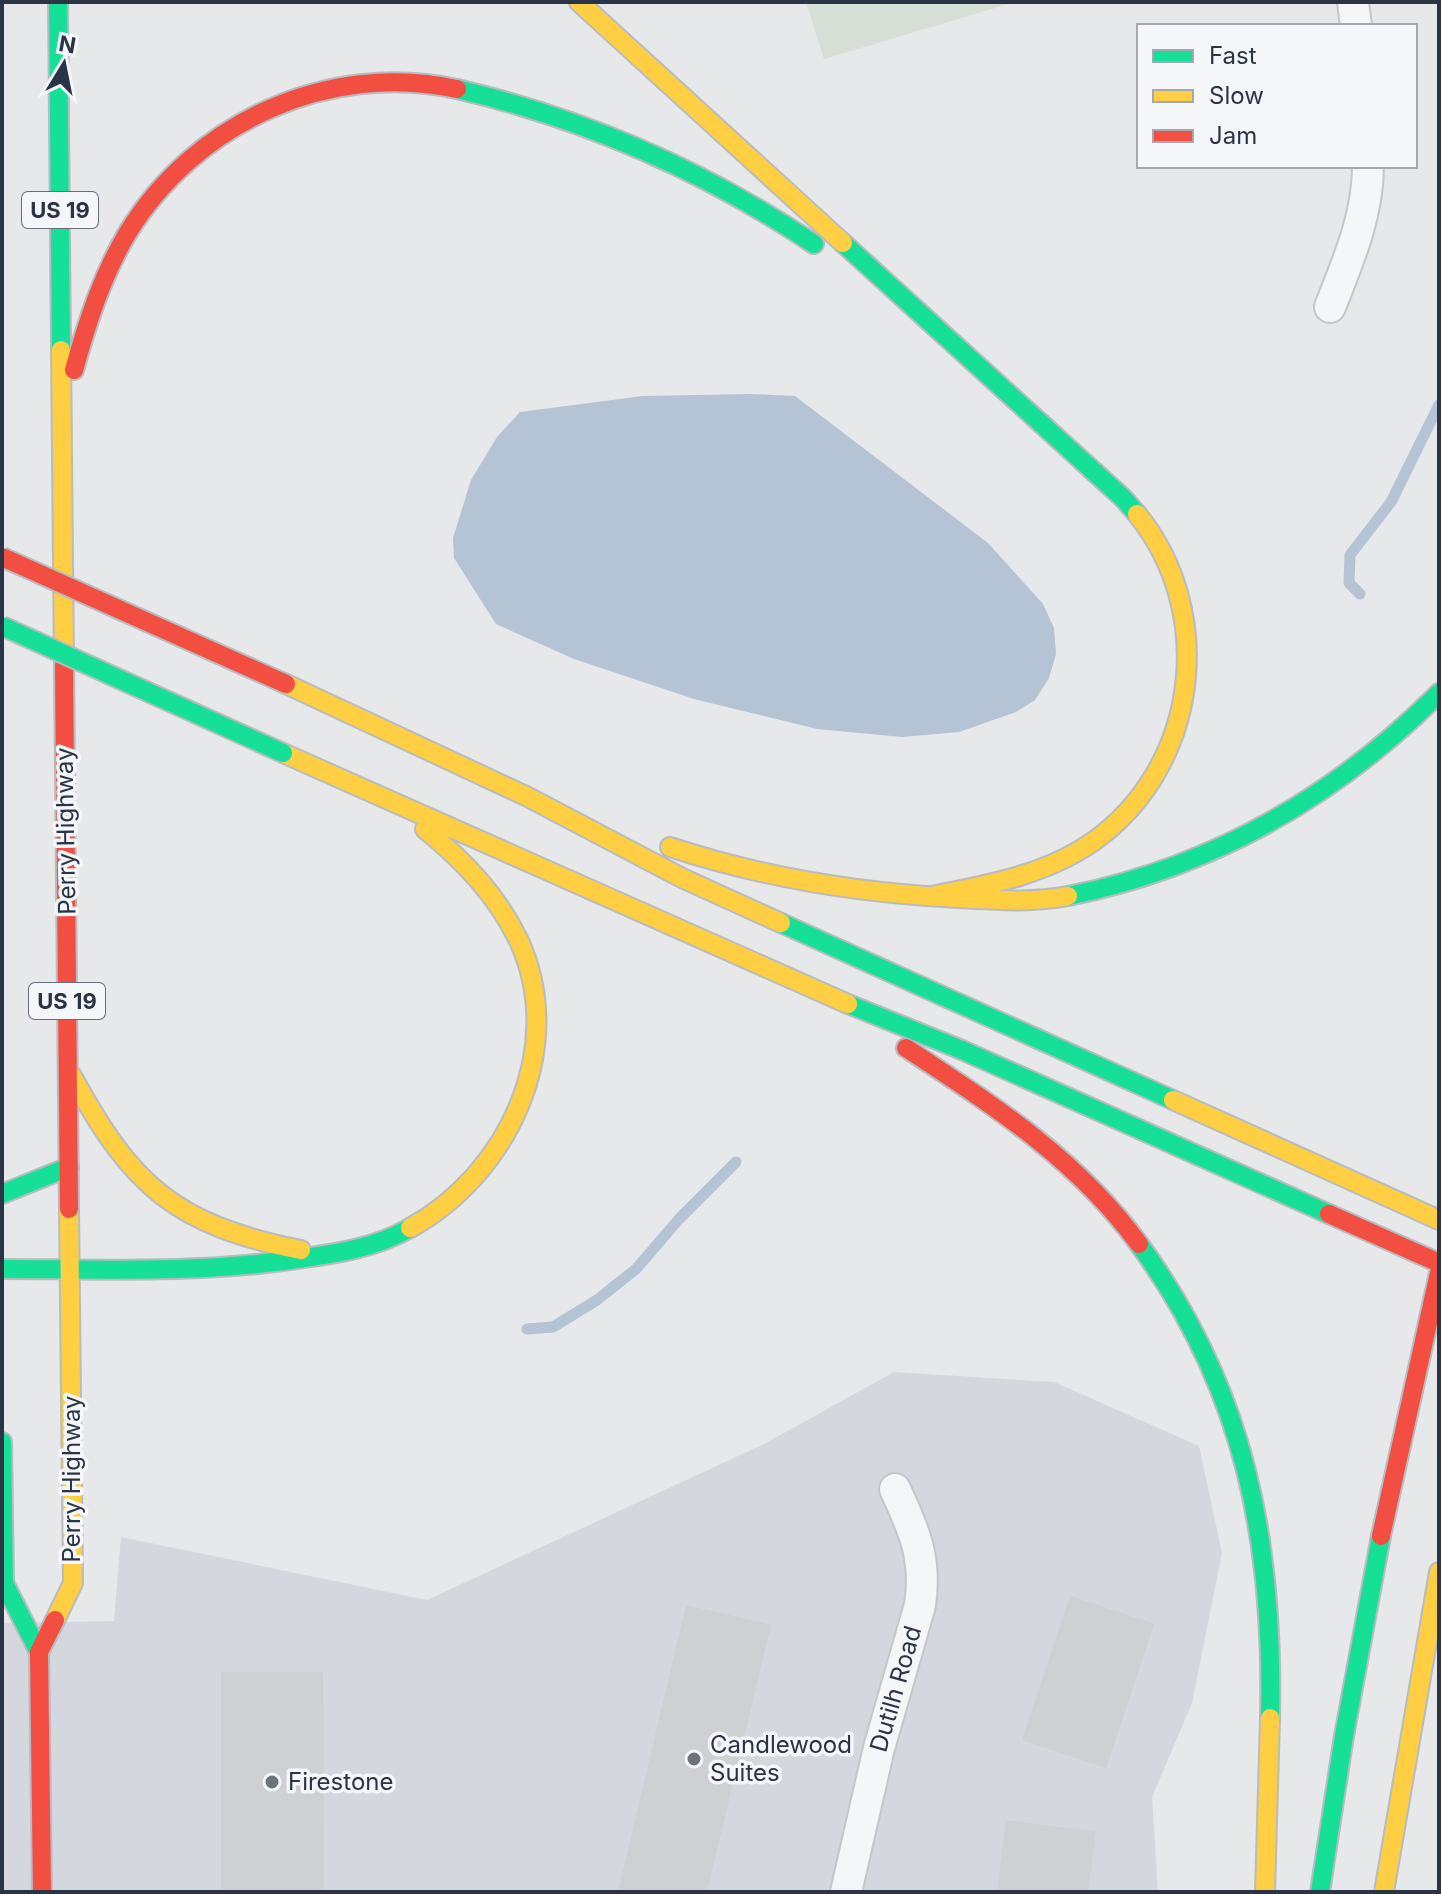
<svg xmlns="http://www.w3.org/2000/svg" width="1441" height="1894" font-family="Inter,sans-serif">
	<style>
		.built { fill: #d4d7dd }
		.green { fill: #d6ded6 }
		.water { fill: #b4c4d5 }
		.lines { fill: none; stroke-linecap: round; stroke-linejoin: round }
		.stream { stroke: #b4c4d5; stroke-width: 11 }
		.building { fill: #ced0d3 }
		.street-casing { stroke: #c4c6c8; stroke-width: 34 }
		.fast-casing { stroke: #b8bbbf; stroke-width: 22 }
		.slow-casing { stroke: #b8bbbf; stroke-width: 22 }
		.jam-casing { stroke: #b8bbbf; stroke-width: 22 }
		.street { stroke: #f5f6f7; stroke-width: 30 }
		.fast { stroke: #16e098; stroke-width: 18 }
		.slow { stroke: #ffcf43; stroke-width: 18 }
		.jam { stroke: #f24e42; stroke-width: 18 }
		.fast-bridge-casing { stroke: #b8bbbf; stroke-width: 22; stroke-linecap: butt }
		.jam-bridge-casing { stroke: #b8bbbf; stroke-width: 22; stroke-linecap: butt }
		.fast-bridge { stroke: #16e098; stroke-width: 18 }
		.jam-bridge { stroke: #f24e42; stroke-width: 18 }
		.poi-dot { fill: #6c737f; stroke: #f4f6f9; stroke-width: 3 }
		.labels { text-anchor: middle; stroke-width: 7; stroke-linejoin: round; paint-order: stroke }
		.shield { fill: #f4f6f9; stroke: #676e7b; stroke-width: 2 }
		.shield-label { font-size: 22px; font-weight: bold; fill: #2b3445 }
		.street-label { font-size: 24px; fill: #2b3445; stroke: #f4f6f9 }
		.poi-label { font-size: 24px; fill: #2b3445; stroke: #f4f6f9; text-anchor: start }
	</style>
	<rect width="100%" height="100%" fill="#e6e8ea"/>
	<path class="built" d="M894,1372L1054,1382L1199,1446L1222,1553L1192,1703L1152,1797L1158,1892H2V1623L114,1621L121,1537L427,1600L766,1443Z"/>
	<path class="green" d="M806,2H1015L824,59Z"/>
	<path class="water" d="M751,394L795,396L988,543L1043,604L1054,628L1056,654L1049,678L1035,700L1016,712L959,732L902,737L817,729L694,699L574,659L496,624L454,558L453,538L471,480L497,437L520,412L643,396Z"/>
	<g class="lines">
		<path class="stream" d="M1360,594L1349,583L1350,555L1391,502L1439,405
			M527,1329L553,1327L597,1300L636,1269L679,1219L736,1162"/>
	</g>
	<path class="building" d="M1070,1596L1154,1624L1106,1768L1022,1740Z
		M686,1605L771,1625L707,1892H618Z
		M221,1672H323L324,1892H221Z
		M1006,1820L1096,1832L1088,1892H997Z"/>
	<g class="lines">
		<g class="street-casing">
			<path id="street" d="M1353,2L1356,26
				M1330,307C1348,261 1368,216 1368,166
				M846,1892L879,1748L920,1605C927,1558 914,1530 895,1489"/>
		</g>
		<g class="fast-casing">
			<path id="fast" d="M58,2L61,350
				M457,89C585,119 705,171 814,244
				M843,243L1123,498L1137,514
				M1068,896C1213,867 1335,797 1439,693
				M781,923L1173,1100
				M848,1004L962,1050L1329,1214
				M2,1194L69,1167
				M1139,1244C1245,1389 1274,1542 1270,1718
				M2,1269C102,1269 204,1274 304,1258C340,1253 377,1247 410,1228
				M2,1442L4,1583L39,1652
				M1320,1892L1344,1736L1381,1536"/>
		</g>
		<g class="slow-casing">
			<path id="slow" d="M579,2L843,243
				M61,350L64,665
				M286,684L528,797L682,878L781,923
				M283,753L848,1004
				M670,847C764,878 859,893 958,898C995,900 1031,903 1068,896
				M931,896C990,885 1054,873 1102,835C1200,758 1215,610 1137,514
				M72,1076C132,1187 176,1225 301,1250
				M1173,1100L1439,1220
				M410,1228C508,1174 568,1048 519,941C497,895 464,861 425,829
				M55,1620L73,1583L69,1209
				M1265,1892L1270,1718
				M1384,1892L1439,1572"/>
		</g>
		<g class="jam-casing">
			<path id="jam" d="M74,370C87,323 102,276 127,234C195,122 329,61 457,89
				M64,665L69,1209
				M906,1048C994,1106 1076,1158 1139,1244
				M1329,1214L1439,1263
				M1381,1536L1439,1273
				M42,1892L39,1652L55,1620"/>
		</g>
		<use href="#street" class="street"/>
		<use href="#fast" class="fast"/>
		<use href="#slow" class="slow"/>
		<use href="#jam" class="jam"/>
		<g class="fast-bridge-casing">
			<path id="fast-bridge" d="M2,626L283,753"/>
		</g>
		<g class="jam-bridge-casing">
			<path id="jam-bridge" d="M2,557L286,684"/>
		</g>
		<use href="#fast-bridge" class="fast-bridge"/>
		<use href="#jam-bridge" class="jam-bridge"/>
	</g>
	<g class="poi-dot">
		<circle cx="694" cy="1759" r="8"/>
		<circle cx="272" cy="1782" r="8"/>
	</g>
	<g class="labels">
		<g class="shield">
			<rect x="22" y="192" width="76" height="36" rx="6"/>
			<rect x="29" y="983" width="76" height="36" rx="6"/>
		</g>
		<g class="shield-label">
			<text x="60" y="218">US 19</text>
			<text x="67" y="1009">US 19</text>
		</g>
		<g class="street-label">
			<text transform="translate(66 831) rotate(-91)" y="8">Perry Highway</text>
			<text transform="translate(72 1479) rotate(-90)" y="8">Perry Highway</text>
			<text transform="translate(896 1689) rotate(-74)" y="8">Dutilh Road</text>
		</g>
		<g class="poi-label">
			<text x="710" y="1753">Candlewood<tspan x="710" dy="28">Suites</tspan></text>
			<text x="288" y="1790">Firestone</text>
		</g>
	</g>
	<rect width="1441" height="1894" fill="none" stroke="#2b3445" stroke-width="8"/>
	<rect x="1137" y="24" width="280" height="144" fill="#f4f6f9" stroke="#a4a8b1" stroke-width="2"/>
	<rect x="1153" y="50" width="40" height="12" fill="#16e098" stroke="#a4a8b1" stroke-width="2"/>
	<text x="1209" y="64" font-size="24" fill="#2b3445">Fast</text>
	<rect x="1153" y="90" width="40" height="12" fill="#ffcf43" stroke="#a4a8b1" stroke-width="2"/>
	<text x="1209" y="104" font-size="24" fill="#2b3445">Slow</text>
	<rect x="1153" y="130" width="40" height="12" fill="#f24e42" stroke="#a4a8b1" stroke-width="2"/>
	<text x="1209" y="144" font-size="24" fill="#2b3445">Jam</text>
	<g transform="translate(64 64) rotate(10)" stroke="#f4f6f9" stroke-width="6" paint-order="stroke">
	<path d="M0-6L14 30L0 20L-14 30Z" fill="#2b3445"/>
	<text y="-12" font-size="22" font-weight="bold" text-anchor="middle" fill="#2b3445">N</text>
	</g>
</svg>
